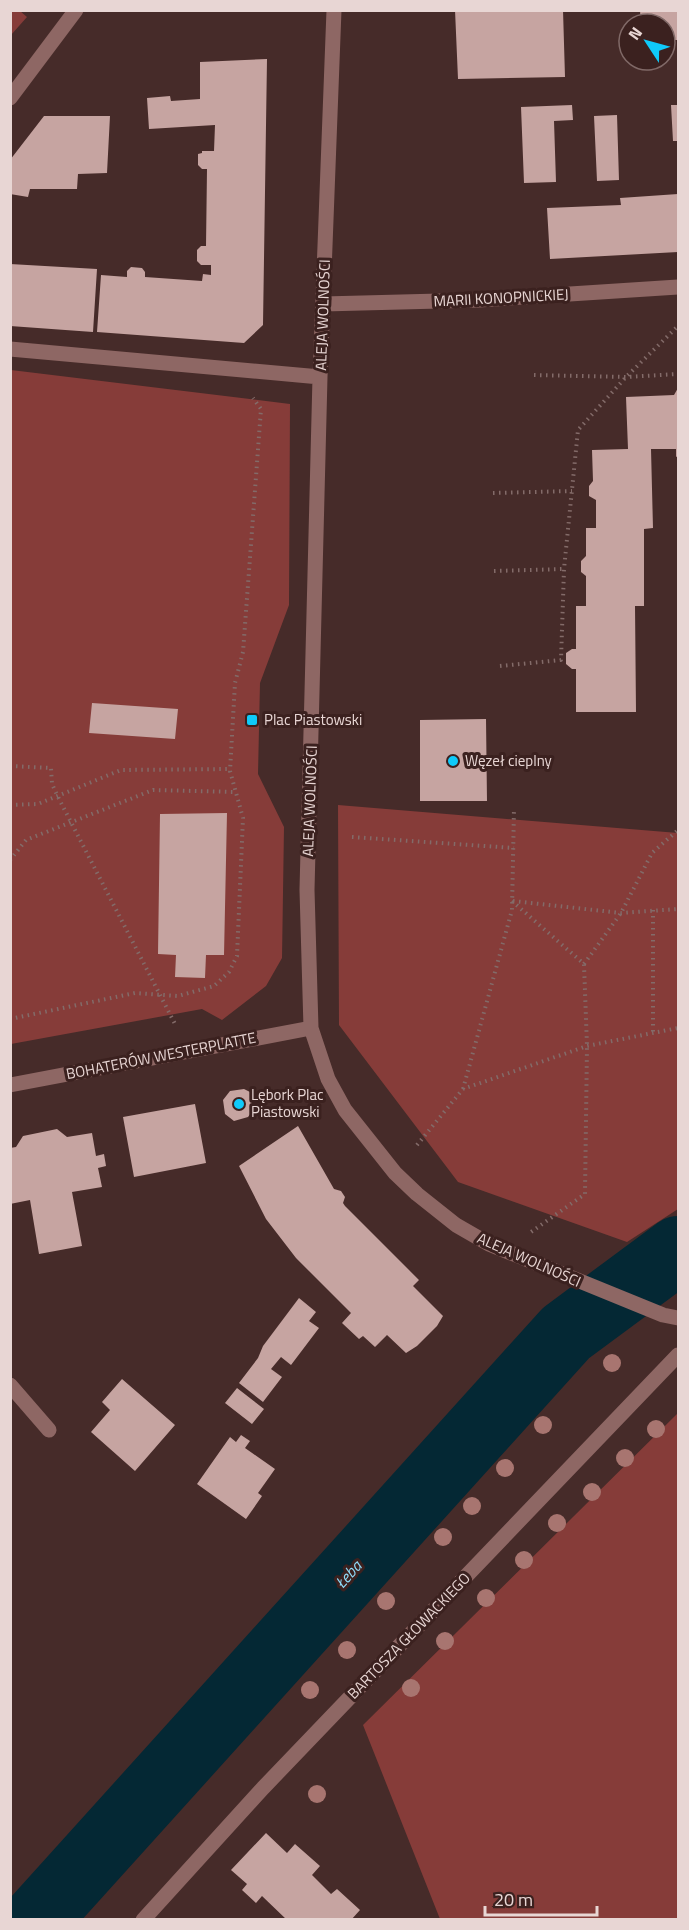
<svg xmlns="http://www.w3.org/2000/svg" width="689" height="1930" font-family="'Titillium Web',sans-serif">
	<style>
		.green { fill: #863c39 }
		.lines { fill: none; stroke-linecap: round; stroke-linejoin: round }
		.river { stroke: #042834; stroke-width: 68 }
		.building { fill: #c6a4a1 }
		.path { stroke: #836b69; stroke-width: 4; stroke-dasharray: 1.5 4.5; stroke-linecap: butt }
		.minor { stroke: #8e6764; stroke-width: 15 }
		.tree { fill: #a87570 }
		.poi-dot { fill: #0fcafa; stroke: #3b211f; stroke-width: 2 }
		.labels { text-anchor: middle; stroke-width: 6; stroke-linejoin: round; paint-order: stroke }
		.street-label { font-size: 15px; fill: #e8d6d4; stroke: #3b211f }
		.poi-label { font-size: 15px; fill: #e8d6d4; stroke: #3b211f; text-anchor: start }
		.water-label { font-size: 16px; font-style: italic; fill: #8fdcf9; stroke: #3b211f }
	</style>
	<rect width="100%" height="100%" fill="#462b29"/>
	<path class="green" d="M11,10L20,11L27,17L11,35Z
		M11,370L290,404L289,605L260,683L258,774L284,827L282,958L266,986L222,1020L202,1009L11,1044Z
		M338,805L678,833V1209L627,1242L458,1182L339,1025Z
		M678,1413V1919H440L363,1725Z"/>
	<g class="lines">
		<path class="river" d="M36,1920L566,1333L678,1250"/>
	</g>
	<path class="building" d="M455,10H563L565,77L458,79Z
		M640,10H678V40H665V24H641Z
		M267,59L263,325L244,343L97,332L101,275L127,277V271L131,267L142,268L145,272V277L202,281L203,274L211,275V265H201L197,261V250L201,246H206L207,169H202L198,165V154L202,153V151H214L215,125L149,129L147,98L170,96L171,101L200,99V62Z
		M572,105L573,120L554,121L556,182L524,183L521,107Z
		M671,105H678V141H673Z
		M617,115L619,180L597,181L594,116Z
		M44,116H110L107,173L78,174L77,189H30L28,197L10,194V160Z
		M678,194V252L550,259L547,208L621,205L620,198Z
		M10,264L97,269L93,332L10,326Z
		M678,388V456L676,457V449H651L653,528L644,529V606H635L636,712H576V669H572L566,664V653L572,649H576V606H586V576L581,572V561L586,556V528H596V500L589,496V486L593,481L592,450L628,449L626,397L674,395Z
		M92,703L178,709L175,739L89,733Z
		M486,719L487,801H420V720Z
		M227,813L224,955H206L205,978L175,977L176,955L158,954L160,814Z
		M244,1089L252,1093L254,1109L248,1117L234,1121L225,1114L223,1100L230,1091Z
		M195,1104L206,1163L134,1177L123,1117Z
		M298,1126L334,1189L341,1191L345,1197L343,1203L345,1206L419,1280L413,1286L443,1316L437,1326L417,1346L406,1353L387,1335L375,1347L363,1336L359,1339L342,1323L351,1313L296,1258L266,1219L239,1166Z
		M57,1129L67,1137L92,1133L96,1156L104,1154L106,1166L98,1168L102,1187L72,1192L82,1246L39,1254L30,1200L10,1204V1148L16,1147L23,1136Z
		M299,1298L316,1312L309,1321L319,1328L291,1365L281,1357L271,1369L282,1377L263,1402L239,1383L258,1358L263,1346Z
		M122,1379L175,1425L135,1471L91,1432L110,1410L102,1402Z
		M237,1388L264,1409L252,1424L225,1403Z
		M241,1435L250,1441L245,1448L275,1469L258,1493L262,1496L246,1519L197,1484L230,1437L236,1442Z
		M266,1833L287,1853L295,1844L320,1866L312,1875L331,1894L337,1889L360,1910L351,1920H287L262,1896L256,1903L242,1890L247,1884L231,1870Z"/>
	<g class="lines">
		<path class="path" d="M534,375L626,377L678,374
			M493,493L572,491
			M494,571L564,569
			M500,666L561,660L564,569L578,430L626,377L678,326
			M10,766L51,768L52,784L58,797L175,1024
			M10,805L38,804L121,770L231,769
			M352,837L514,848
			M10,860L26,840L153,790L236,792
			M512,901L584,964L587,1046L585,1194L531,1232
			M513,901L621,913L678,909
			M653,910V1032
			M584,964L621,913L652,853L678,830
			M10,1019L135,993L178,996L214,986L229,972L237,956L243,818L230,771L235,683L243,652L261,409L253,398
			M463,1089L512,910L514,808
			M417,1145L463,1089L587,1046L678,1028"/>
		<path class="minor" d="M334,10L320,377L307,890L311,1028L328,1079L345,1110L395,1173L417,1194L456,1225L489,1244L663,1315L678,1318
			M10,98L76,10
			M323,304L479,300L678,287
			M10,349L320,377
			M10,1085L311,1028
			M10,1385L49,1430
			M143,1920L263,1788L678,1355"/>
	</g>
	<g class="tree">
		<circle cx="612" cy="1363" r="9"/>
		<circle cx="543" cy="1425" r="9"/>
		<circle cx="656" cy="1429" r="9"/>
		<circle cx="625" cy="1458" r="9"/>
		<circle cx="505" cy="1468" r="9"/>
		<circle cx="592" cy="1492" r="9"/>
		<circle cx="472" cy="1506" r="9"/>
		<circle cx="557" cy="1523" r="9"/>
		<circle cx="443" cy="1537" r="9"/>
		<circle cx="524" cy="1560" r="9"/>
		<circle cx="486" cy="1598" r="9"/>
		<circle cx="386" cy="1601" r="9"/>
		<circle cx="445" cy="1641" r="9"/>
		<circle cx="347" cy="1650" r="9"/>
		<circle cx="411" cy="1688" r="9"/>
		<circle cx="310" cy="1690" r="9"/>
		<circle cx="317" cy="1794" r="9"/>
	</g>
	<g class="poi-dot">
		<rect x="246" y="714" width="12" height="12" rx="3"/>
		<circle cx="453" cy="761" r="6"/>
		<circle cx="239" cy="1104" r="6"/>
	</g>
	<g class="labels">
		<g class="street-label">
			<text transform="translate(501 298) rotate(-3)" y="5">MARII KONOPNICKIEJ</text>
			<text transform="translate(323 315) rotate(-88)" y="5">ALEJA WOLNOŚCI</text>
			<text transform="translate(310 801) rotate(-88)" y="5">ALEJA WOLNOŚCI</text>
			<text transform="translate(161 1056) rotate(-11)" y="5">BOHATERÓW WESTERPLATTE</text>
			<text transform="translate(529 1260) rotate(24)" y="5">ALEJA WOLNOŚCI</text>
			<text transform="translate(409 1636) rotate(-46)" y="5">BARTOSZA GŁOWACKIEGO</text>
		</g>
		<g class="poi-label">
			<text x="264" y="725">Plac Piastowski</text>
			<text x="465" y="766">Węzeł cieplny</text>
			<text x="251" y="1100">Lębork Plac<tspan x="251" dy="17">Piastowski</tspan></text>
		</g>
		<g class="water-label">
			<text transform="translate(348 1574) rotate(-48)" y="6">Łeba</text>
		</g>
	</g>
	<rect width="689" height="1930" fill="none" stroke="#e8d6d4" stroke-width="24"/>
	<g transform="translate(647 42) rotate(306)"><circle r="28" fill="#3b211f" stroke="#806967" stroke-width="1.5"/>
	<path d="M0-4.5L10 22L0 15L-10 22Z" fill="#0fcafa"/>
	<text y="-9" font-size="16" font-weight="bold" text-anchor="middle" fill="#e8d6d4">N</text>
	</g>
	<path d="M485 1906v9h112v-9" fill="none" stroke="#e8d6d4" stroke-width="3"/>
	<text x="494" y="1906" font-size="18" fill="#e8d6d4" stroke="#3b211f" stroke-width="4.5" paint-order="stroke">20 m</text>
</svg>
